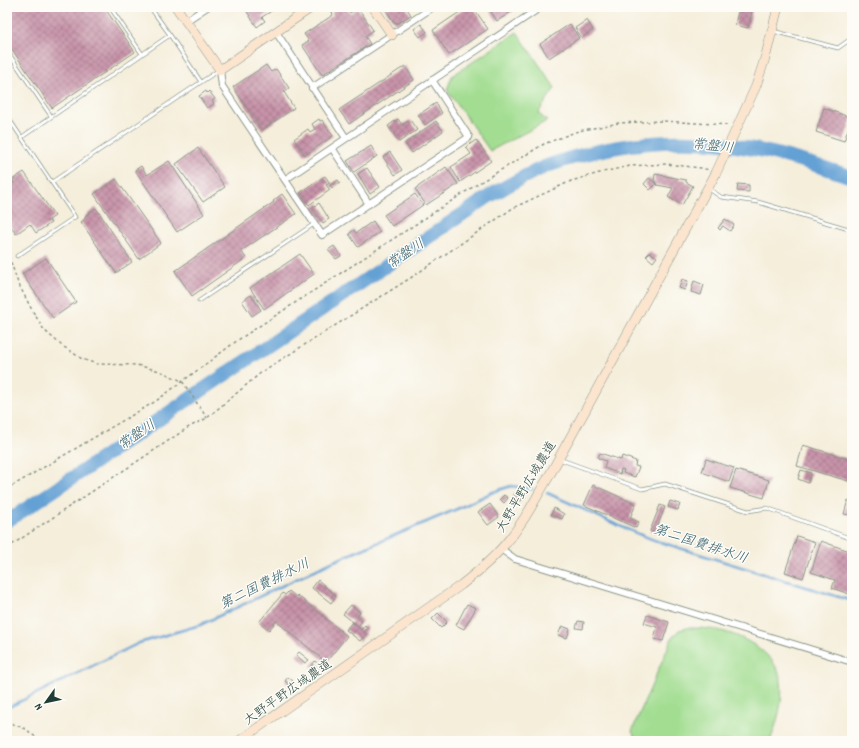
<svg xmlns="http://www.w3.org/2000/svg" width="859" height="748" font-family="Dekko,'Klee One',sans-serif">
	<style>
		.garden { fill: #a2dd91; stroke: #608d62 }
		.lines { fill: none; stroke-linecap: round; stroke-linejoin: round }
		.stream { stroke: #63a0d4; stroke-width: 2.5 }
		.river { stroke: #63a0d4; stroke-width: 14 }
		.building { fill: url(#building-cross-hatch) }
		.lane-casing { stroke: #8a9688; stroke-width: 4.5 }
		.street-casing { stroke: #8a9688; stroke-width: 8 }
		.secondary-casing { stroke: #8a9688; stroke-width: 10 }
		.path { stroke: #8a9688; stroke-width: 1.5; stroke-dasharray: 3 3; stroke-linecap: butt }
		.lane { stroke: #fff; stroke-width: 3 }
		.street { stroke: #fff; stroke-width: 6 }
		.secondary { stroke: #fbe5cf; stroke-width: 9 }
		.labels { text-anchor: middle; stroke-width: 3; stroke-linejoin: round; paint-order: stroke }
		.street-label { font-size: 13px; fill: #1f3d34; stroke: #fdfcf7 }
		.water-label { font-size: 14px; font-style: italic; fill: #37606c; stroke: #fdfcf7 }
	</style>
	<defs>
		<pattern id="building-cross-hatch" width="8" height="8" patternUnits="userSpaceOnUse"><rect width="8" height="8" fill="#c893a9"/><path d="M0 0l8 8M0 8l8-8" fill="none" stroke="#a2798a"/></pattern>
	</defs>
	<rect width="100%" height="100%" fill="#fdfcf7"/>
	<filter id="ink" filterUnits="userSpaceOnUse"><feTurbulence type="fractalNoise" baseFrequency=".025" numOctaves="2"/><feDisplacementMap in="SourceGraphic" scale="8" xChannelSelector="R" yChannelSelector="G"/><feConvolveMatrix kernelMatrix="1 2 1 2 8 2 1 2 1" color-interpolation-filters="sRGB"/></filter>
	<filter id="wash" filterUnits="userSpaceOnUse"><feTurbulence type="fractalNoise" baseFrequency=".012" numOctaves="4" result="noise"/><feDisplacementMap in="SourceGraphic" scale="16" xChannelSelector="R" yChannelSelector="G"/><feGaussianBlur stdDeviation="0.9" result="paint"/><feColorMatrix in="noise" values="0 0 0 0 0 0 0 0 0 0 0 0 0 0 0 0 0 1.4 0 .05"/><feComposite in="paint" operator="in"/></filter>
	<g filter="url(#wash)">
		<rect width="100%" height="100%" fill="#f5eedb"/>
		<path class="garden" d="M517,32L555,88L540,110L539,114L547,121L490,151L447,90L452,76Z
			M687,628C695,628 703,628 711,629C739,633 776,651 781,681C784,701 777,723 770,741H638L632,731L672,638L679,630Z"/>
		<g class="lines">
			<path class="stream" d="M547,493C585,509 621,529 660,542L852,601
				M7,708L139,643L200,625L332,562L457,509L493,492L511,486L532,489"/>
			<path class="river" d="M7,521L53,491L488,197C507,186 527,174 547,166C615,141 688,135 759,150C790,156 822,167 852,177"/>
		</g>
		<g id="blocks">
			<path class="building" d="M7,7H104L135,52L52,108L7,42Z
				M244,7H271L273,10L262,17L265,21L257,27Z
				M339,7H346L350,13L358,8L373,30L365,36L370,44L322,75L302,45L309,41L304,34L333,15L332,12Z
				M384,7H406L411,15L398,23L394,22Z
				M467,7H473L488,29L449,55L433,30Z
				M488,7H519L497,21Z
				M741,7H753L748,28L735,25L738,12H740Z
				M587,20L593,30L582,38L575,28Z
				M421,24L427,32L420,37L414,29Z
				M570,24L579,38L549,58L540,44Z
				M266,65L271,72L276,69L289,88L284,92L294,108L262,130L233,87Z
				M405,66L414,80L349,124L339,110Z
				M206,91L207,93L209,91L215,99L212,101L214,104L207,108L199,96Z
				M436,103L442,113L425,125L418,115Z
				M824,108L852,118L844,141L816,132Z
				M319,119L320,121L322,120L333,136L305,155L294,139L308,129L310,132L315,129L312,124Z
				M398,119L402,125L410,120L417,130L399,142L388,126Z
				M436,121L443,131L412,153L405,143Z
				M476,140L491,161L460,182L451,167L471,154L466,147Z
				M371,146L377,156L354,172L347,161Z
				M198,148L225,187L203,202L176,164Z
				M390,152L402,170L395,175L383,157Z
				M169,161L204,214L177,232L135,170L141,166L147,175Z
				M446,167L458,184L426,205L415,189Z
				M367,168L380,187L370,194L358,174Z
				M24,172L55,216L49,220L51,223L36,233L30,224L16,234L7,221V188L14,183L12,180Z
				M655,174L686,180V182L693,186L682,205L668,197L673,188L657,185L654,180Z
				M325,176L330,183L326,185L330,190L309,205L300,193Z
				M649,178L656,184L650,190L644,184Z
				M116,179L161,243L139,259L94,194Z
				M338,180L340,183L332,188L330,185Z
				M738,184L749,185V192L737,191Z
				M282,194L296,214L241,251L246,258L192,296L175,271L274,202L273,201Z
				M415,194L423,205L392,226L384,215Z
				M319,203L329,219L323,223L312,208Z
				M96,208L132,262L116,273L81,222L84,220L86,215Z
				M725,219L734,225L730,231L723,226L720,230L718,228Z
				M373,221L380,232L358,247L349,234L354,230L356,233Z
				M334,246L341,256L336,259L328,250Z
				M650,252L657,257L653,262L646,256Z
				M300,254L314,274L264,309L250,288Z
				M46,258L76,302L53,318L22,274Z
				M682,279L688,281L685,290L679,288Z
				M694,281L704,285L701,295L691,292Z
				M251,295L261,310L252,316L242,301Z
				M803,445L852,460V482L797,466Z
				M600,453L621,460L622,456L636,461L635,466L639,467L635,477L623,473L624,470L621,469L620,474L604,468L606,461L598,458Z
				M706,459L734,468L729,482L702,472Z
				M736,470L769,480L764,498L730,488Z
				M801,470L811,473L808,483L798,479Z
				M593,485L636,504L630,518L639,522L636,528L584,505Z
				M515,493L523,496L521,501L513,498Z
				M504,495L508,498L504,503L500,499Z
				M848,500L852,502V510L850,515L844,514Z
				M670,501L680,504L678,510L668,507Z
				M490,504L499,517L488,525L478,512Z
				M660,505L665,507L655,533L650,531Z
				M554,508L564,514L562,519L551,515Z
				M797,536L815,542L803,578L785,572Z
				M821,541L852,552V595L832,588L835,580L811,572Z
				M318,580L336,596L331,603L312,588Z
				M289,591L296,597L297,595L347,636L326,662L276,621L269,630L259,622L283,593L285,595Z
				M467,604L476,608L464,629L456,625Z
				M351,605L360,612L357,616L362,621L358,626L343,614Z
				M438,613L447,622L441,628L432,619Z
				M647,615L669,622L663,641L654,639L657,627L644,623Z
				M578,621L584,622L583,629L576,628Z
				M352,622L361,630L365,625L368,628L364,632L366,634L360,641L346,630Z
				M562,626L570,629L567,638L558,635Z
				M299,652L309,660L305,663L296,655Z
				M315,661L324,669L319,674L311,666Z
				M288,677L293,681L290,685L285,681Z"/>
		</g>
	</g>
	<g filter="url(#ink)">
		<use href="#blocks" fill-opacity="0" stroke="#8a9688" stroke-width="1"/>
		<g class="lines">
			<g class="lane-casing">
				<path id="lane" d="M110,7L142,54
					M150,7L170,35
					M773,31L838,48L852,38
					M7,51L51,116
					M7,116L75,217L17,256
					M22,137L170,35L201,82
					M52,182L219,70
					M709,189L721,197L758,202L852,230
					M199,301L314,224
					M559,459L642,489L665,484L748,511L767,508L852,539"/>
			</g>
			<g class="street-casing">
				<path id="street" d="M186,21L207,7
					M276,32L346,138
					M220,70L222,86L322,235L469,137L432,80
					M312,88L433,7
					M332,148L369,204
					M286,179L541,7
					M501,549L515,559L852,662"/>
			</g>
			<g class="secondary-casing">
				<path id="secondary" d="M176,7L220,70L312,7
					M373,7L392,35
					M239,741L461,585C483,568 504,549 519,526C530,511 538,494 548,478L716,173L756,86L766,55L778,7"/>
			</g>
			<path class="path" d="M7,251L18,283L32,310L44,330L61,345L82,359L97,364L137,365L160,371L182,381L207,418
				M7,489L156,401L238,340L479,183L544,144L578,131L619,123L663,121L729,125
				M7,548L189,427L207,418L263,371L412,277L513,208L571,181L603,172L630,166L666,164L701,168L709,170
				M7,720L13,724L26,729L40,741
				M257,738L261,741"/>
			<use href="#lane" class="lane"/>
			<use href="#street" class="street"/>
			<use href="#secondary" class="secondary"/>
		</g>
	</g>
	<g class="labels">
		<g class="street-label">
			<text transform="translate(525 486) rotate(-59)" y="5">大野平野広域農道</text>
			<text transform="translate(287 691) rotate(-35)" y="5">大野平野広域農道</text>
		</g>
		<g class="water-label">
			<text transform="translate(713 145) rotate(6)" y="5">常盤川</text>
			<text transform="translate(405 253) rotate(-34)" y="5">常盤川</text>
			<text transform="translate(136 434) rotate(-34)" y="5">常盤川</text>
			<text transform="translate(701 543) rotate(18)" y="5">第二国費排水川</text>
			<text transform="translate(264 583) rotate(-26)" y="5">第二国費排水川</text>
		</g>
	</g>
	<rect width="859" height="748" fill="none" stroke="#fdfcf7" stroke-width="24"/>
	<g transform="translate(46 702) rotate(237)" stroke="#fdfcf7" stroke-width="3" paint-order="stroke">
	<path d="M0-3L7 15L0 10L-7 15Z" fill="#1f3d34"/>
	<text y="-6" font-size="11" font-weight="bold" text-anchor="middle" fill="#1f3d34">N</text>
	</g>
</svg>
